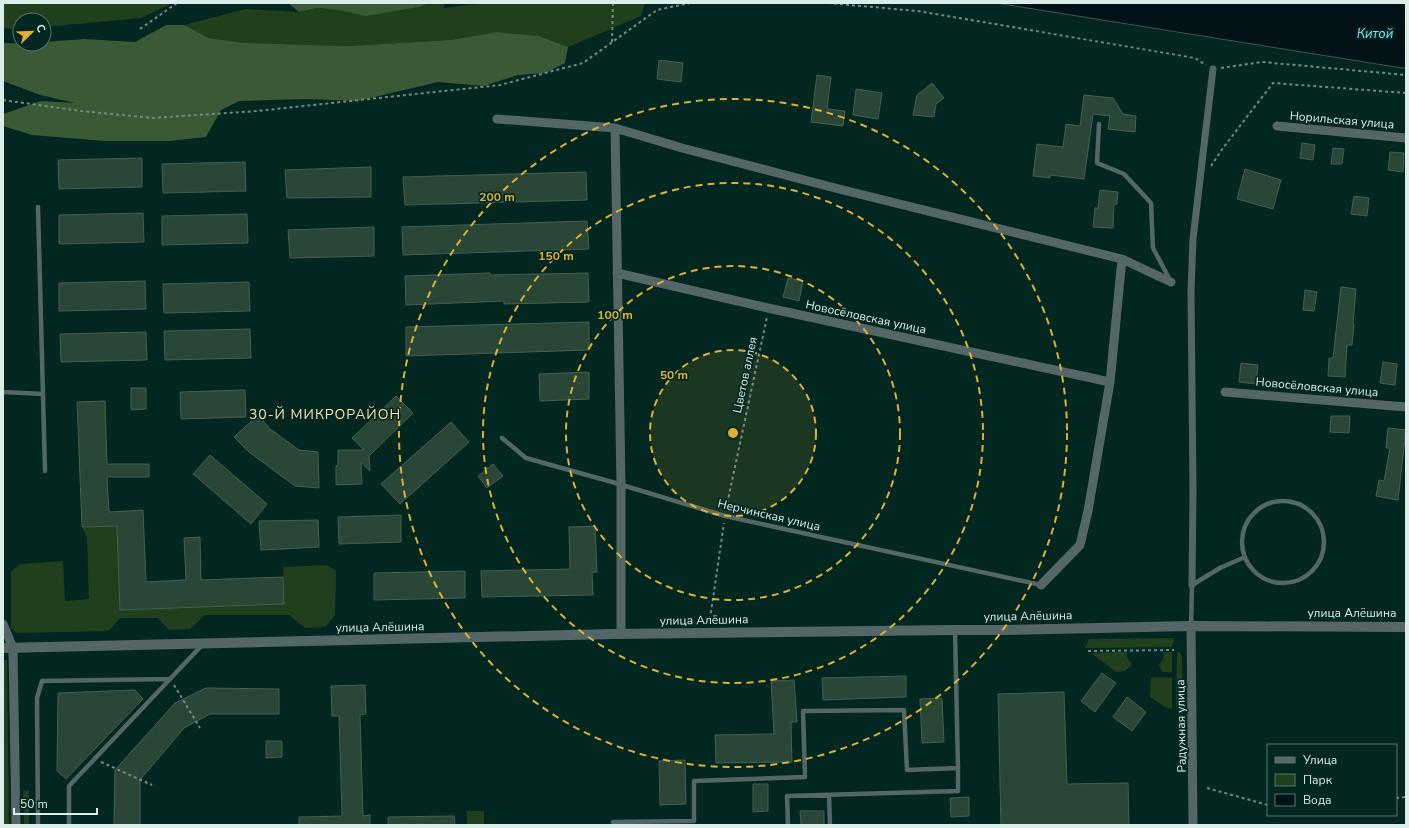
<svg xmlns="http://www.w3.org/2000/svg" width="1409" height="828" font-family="'Nunito Sans',sans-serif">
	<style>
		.green { fill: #223f1d }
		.forest { fill: #3b5935 }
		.water { fill: #021317; stroke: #435456 }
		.building { fill: #294636; stroke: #446150 }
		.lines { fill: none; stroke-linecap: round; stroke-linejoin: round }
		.path { stroke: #6f8b85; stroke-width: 2; stroke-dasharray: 3 3; stroke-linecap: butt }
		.service { stroke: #566; stroke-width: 4.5 }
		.pedestrian { stroke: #566; stroke-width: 7 }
		.minor { stroke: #566; stroke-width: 9 }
		.tertiary { stroke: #566; stroke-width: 10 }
		.ring { fill: none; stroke: #e0b034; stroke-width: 2; stroke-dasharray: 7 5 }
		.labels { text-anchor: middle; stroke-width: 3.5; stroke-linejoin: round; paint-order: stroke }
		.street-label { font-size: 12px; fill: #daede8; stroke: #012720 }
		.water-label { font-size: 13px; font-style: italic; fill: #7ee1f6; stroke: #012720 }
		.quarter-label { font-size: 14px; letter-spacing: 1px; fill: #fbe1a6; stroke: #012720 }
		.centre { fill: #e0b034; stroke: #012720; stroke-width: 2 }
		.ring-label { font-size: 12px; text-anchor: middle; font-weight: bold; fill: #e0b034; stroke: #012720; stroke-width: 3.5; stroke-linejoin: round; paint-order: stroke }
	</style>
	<rect width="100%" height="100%" fill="#012720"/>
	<path class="green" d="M3,3H173L141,18L44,27V20H20V29H12L3,28Z
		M429,3H446L443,8L486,3H645L641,16L568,47L539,36L496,32L451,40L348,46L244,43L209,38L184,25L246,9L299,12L318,8L339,10L419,7Z
		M117,526L120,610L284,604L283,567L327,565L336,571L335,615L325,627L305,628L289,615H205L190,629L169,630L158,618H120L109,631L17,633L11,628V572L20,564L63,561L65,601L89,599L87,537L82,527Z
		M1174,638L1172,647L1085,648L1089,639Z
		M1126,652L1128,659L1132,665L1125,671L1116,672L1091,653Z
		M1164,652H1172V672H1162L1159,665L1163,659Z
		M1177,652H1180L1182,657L1183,701L1176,707Z
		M3,660H7L9,825H3Z
		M1151,677L1172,678V709L1165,707L1150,697Z
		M29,790V825H24L23,791Z
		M467,811H484V825H467Z"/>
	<path class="forest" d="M288,3H429L419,7L366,16L339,10L318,8L299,12Z
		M166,25H184L209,38L244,43L348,46L451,40L496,32L539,36L568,47L565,63L546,73L518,75L484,86L438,82L358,101L308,99L239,101L221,110L206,137L169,141H105L32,135L3,126V114L41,101L75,103L40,95L3,81V43L44,44V42L84,39L135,42Z"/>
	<path class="water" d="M996,3H1406V68H1402Z"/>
	<path class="building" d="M659,60L683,63L681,82L657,79Z
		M817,75L831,77L827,109L845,111L843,126L811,122Z
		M932,83L944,98L936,104L934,117L913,115L917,95Z
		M856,89L882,93L878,119L853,115Z
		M1084,95L1113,98L1123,114L1136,116L1135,132L1108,129L1110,116L1093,114L1084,179L1050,175V178L1033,176L1037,144L1063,147L1066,124L1080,126Z
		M1302,143L1315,145L1313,160L1300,158Z
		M1333,148L1344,149L1342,164H1331Z
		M1390,152L1404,153L1403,172L1388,170Z
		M142,158V187L59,189L58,160Z
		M245,162L246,191L163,193L162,164Z
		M371,167V197L287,198L285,170Z
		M1245,169L1281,180L1273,209L1237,199Z
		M586,172L587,200L405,205L403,177Z
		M1100,190L1118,192L1117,204H1114L1113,228L1093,227L1095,208H1098Z
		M1354,196L1369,198L1367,216L1351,214Z
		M143,213L144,242L59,244V215Z
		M247,214L248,243L162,245V216Z
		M587,221L589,249L403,255L402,227Z
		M374,227V256L290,258L288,230Z
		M490,273V275L588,273L589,302L504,304V301L406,305L405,276Z
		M788,278L803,281L799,301L783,297Z
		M145,281L146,309L59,311V283Z
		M249,282L250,311L164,313L163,284Z
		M1341,287L1356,289L1353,324H1354L1352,345H1347L1345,377L1328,376L1329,358H1333Z
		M1305,290L1317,292L1314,311L1303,310Z
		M589,322V350L406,356V327Z
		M250,329L251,358L165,360L164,331Z
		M146,332L147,360L61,362L60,334Z
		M1383,362L1397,364L1395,385L1380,383Z
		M1241,363L1258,365L1256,384L1239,382Z
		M589,372V399L540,401L539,374Z
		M131,388H146V409L131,410Z
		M245,390L246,417L181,419L180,392Z
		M396,396L413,413L369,456L370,471L361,462L362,484L336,485V466L338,465V450H364L352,438Z
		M105,401L107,464H149V477H107L109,512L143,510L146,582L186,580L184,538L200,537L201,580L283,577L284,604L120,610L117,526L82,527L77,402Z
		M258,415L270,429L299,450L318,452L319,488L295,486L249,452L234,437Z
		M1331,416H1350L1349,433L1330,432Z
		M451,422L469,442L400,504L381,484Z
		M1388,428L1406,430L1398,500L1376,496L1379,480L1384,481L1390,448H1386Z
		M210,455L267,504L251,524L193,474Z
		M493,464L503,476L487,488L478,476Z
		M401,515V542L339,544L338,517Z
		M318,520L319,547L261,550L259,521Z
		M595,526L597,572H592L593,595L482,597L481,571L570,569L569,527Z
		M465,571V598L374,600V573Z
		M1102,673L1116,683L1095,712L1081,701Z
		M906,676V697L823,700L822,678Z
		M794,680L797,722H791L792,762L716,763L715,735L774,734L771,681Z
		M365,685L366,714L360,715L363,816L370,815V825H299V817L342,816L339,716H332L331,686Z
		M206,688L279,689V714H210L184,728L140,780V825H114L115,770L175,703Z
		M135,690L143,699L66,779L57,771L58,693Z
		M1064,692L1067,784L1128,783L1129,825H1001L998,694Z
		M1127,697L1146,712L1132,731L1113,717Z
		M942,698L944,742L922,743L920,699Z
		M266,741H282V757L266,758Z
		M685,760L686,804L660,805L659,761Z
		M753,784H768V811L753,812Z
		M969,797V816L951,817L950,798Z
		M800,811H824V825H801Z
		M454,816L455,825H388V817Z"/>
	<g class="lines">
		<path class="path" d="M828,3L917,11L1195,58L1206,65
			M140,29L177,3
			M612,42L613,3
			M1221,68L1262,62L1406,75
			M3,100L81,111L153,118L257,111L500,85L583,63L657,10L690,3
			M1211,166L1223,148L1273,83L1406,93
			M726,509L767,317
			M710,619L724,523
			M1088,651L1174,650
			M174,685L200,728
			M101,762L152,785
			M1207,788L1268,805
			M1396,798L1406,797"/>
		<path class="service" d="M1099,124L1097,163L1124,174L1151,203L1153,248L1170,280
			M38,207L45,471
			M3,392L43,394
			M502,438L526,458L612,482L725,516L1041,585
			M1242 542a41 41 0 1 1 82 0a41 41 0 1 1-82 0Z
			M1191,626L1192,585L1220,568L1245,557
			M829,795L830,825
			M613,822L694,821V781L805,777L803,711L904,710L907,770L958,768L955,630
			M38,825L37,698L42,681L170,679
			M69,825V786L203,644
			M788,825L787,796L958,791V768"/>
		<path class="pedestrian" d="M1192,585L1193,490L1191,291L1193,239L1213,69"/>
		<path class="minor" d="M497,119L615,128L682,148L835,188L1122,259L1171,282
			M1277,126L1406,138
			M615,128L621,484V634
			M617,273L768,308L1110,382
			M1225,392L1406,407
			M1041,585L1080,545L1088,511L1110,382L1122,259
			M3,624L13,648L16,825
			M1191,626L1193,825"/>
		<path class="tertiary" d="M3,648L613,634L955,630H1005L1191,626L1406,627"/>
	</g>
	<circle cx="733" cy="433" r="83" fill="#e0b034" fill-opacity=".12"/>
	<g class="ring">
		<circle cx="733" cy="433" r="83"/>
		<circle cx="733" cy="433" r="167"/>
		<circle cx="733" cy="433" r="250"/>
		<circle cx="733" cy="433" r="334"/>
	</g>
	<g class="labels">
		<g class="street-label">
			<text transform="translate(1342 120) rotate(5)" y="4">Норильская улица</text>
			<text transform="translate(866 317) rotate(12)" y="4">Новосёловская улица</text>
			<text transform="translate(745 375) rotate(-78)" y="4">Цветов аллея</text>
			<text transform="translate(1317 387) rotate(5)" y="4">Новосёловская улица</text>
			<text transform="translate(769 515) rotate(13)" y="4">Нерчинская улица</text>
			<text x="1352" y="617">улица Алёшина</text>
			<text transform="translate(1028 616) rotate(-1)" y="4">улица Алёшина</text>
			<text transform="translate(704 620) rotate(-1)" y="4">улица Алёшина</text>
			<text transform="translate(380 627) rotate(-1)" y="4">улица Алёшина</text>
			<text transform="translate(1181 726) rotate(-91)" y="4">Радужная улица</text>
		</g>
		<g class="water-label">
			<text x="1375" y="38">Китой</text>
		</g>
		<g class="quarter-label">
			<text x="325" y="419">30-Й МИКРОРАЙОН</text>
		</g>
	</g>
	<circle cx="733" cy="433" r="6" class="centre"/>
	<g class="ring-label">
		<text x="497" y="201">200 m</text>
		<text x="556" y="260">150 m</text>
		<text x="615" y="319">100 m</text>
		<text x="674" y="379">50 m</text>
	</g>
	<rect width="1409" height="828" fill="none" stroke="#daede8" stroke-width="8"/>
	<rect x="1267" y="744" width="130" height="72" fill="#012720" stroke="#587670"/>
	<rect x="1275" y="757" width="20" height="6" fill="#556666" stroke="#587670"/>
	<text x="1303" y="764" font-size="12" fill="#daede8">Улица</text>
	<rect x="1275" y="774" width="20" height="12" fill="#223f1d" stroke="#587670"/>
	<text x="1303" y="784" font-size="12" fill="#daede8">Парк</text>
	<rect x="1275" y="794" width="20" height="12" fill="#021317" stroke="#587670"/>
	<text x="1303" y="804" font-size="12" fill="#daede8">Вода</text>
	<g transform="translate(32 32) rotate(67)"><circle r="19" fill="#012720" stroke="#587670"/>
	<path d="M0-3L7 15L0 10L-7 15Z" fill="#e0b034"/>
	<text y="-6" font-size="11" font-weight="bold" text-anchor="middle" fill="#daede8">С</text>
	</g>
	<path d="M14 808v6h83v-6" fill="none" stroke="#daede8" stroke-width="2"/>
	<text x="20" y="808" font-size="12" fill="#daede8" stroke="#012720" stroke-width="3" paint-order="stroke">50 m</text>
</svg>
